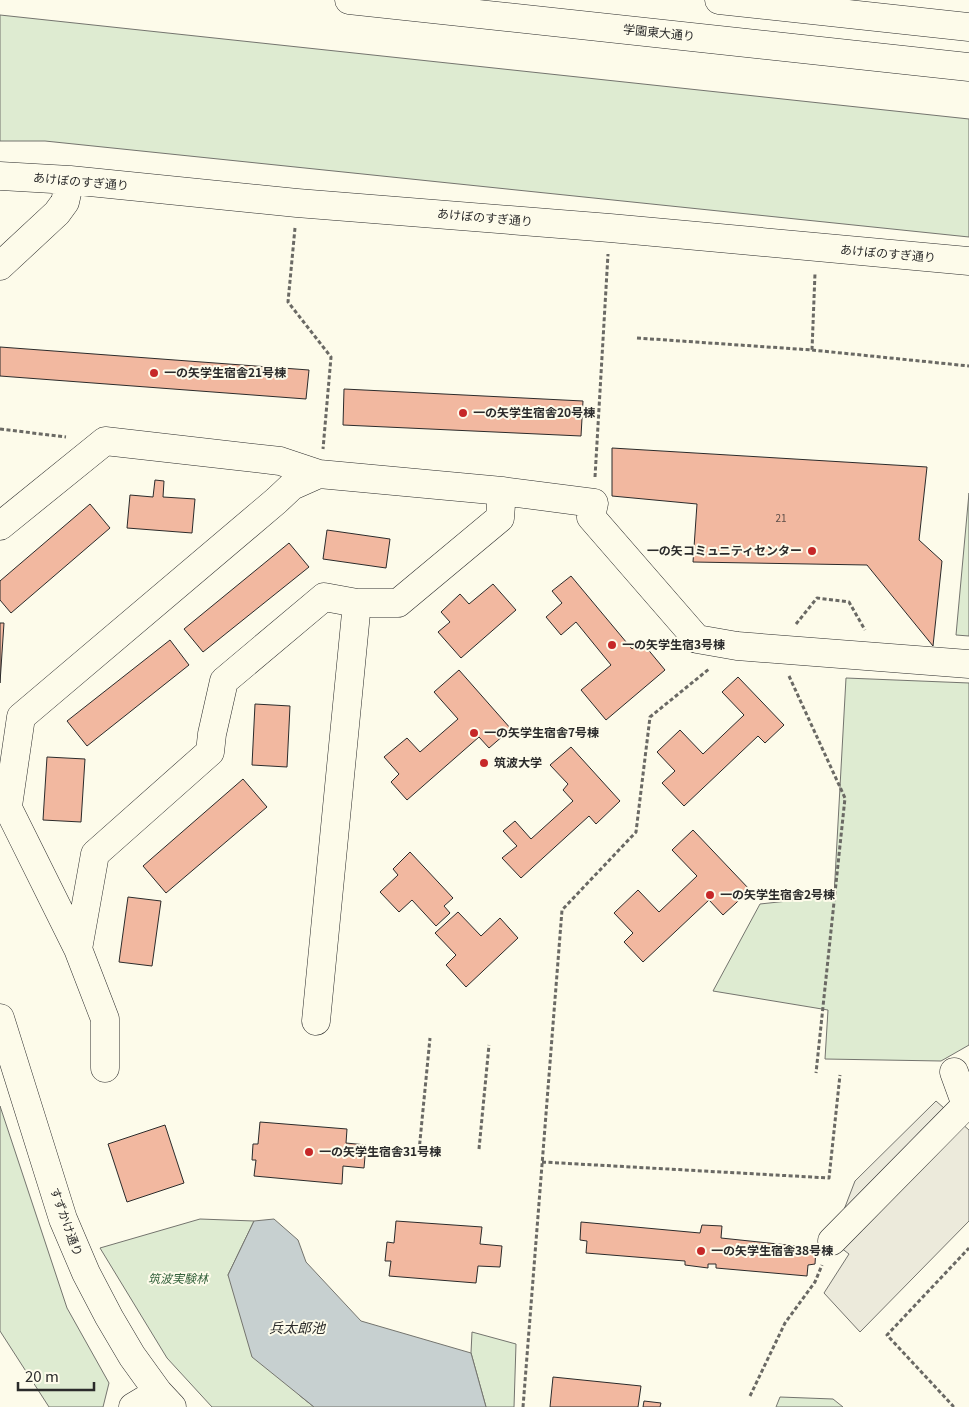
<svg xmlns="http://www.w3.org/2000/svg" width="969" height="1407" font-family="Georgia,'Noto Sans JP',serif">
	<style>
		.green { fill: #deebd1; stroke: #74746e }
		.parking { fill: #eceadb; stroke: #74746e }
		.water { fill: #c7d0d0; stroke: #74746e }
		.building { fill: #f2b8a0; stroke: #2b2b2b }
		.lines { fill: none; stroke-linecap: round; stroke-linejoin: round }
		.minor-casing { stroke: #2b2b2b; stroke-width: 29 }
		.major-casing { stroke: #2b2b2b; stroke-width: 29 }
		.path { stroke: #6a6964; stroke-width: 3; stroke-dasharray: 4 2.5; stroke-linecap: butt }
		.minor { stroke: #fdfbea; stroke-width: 28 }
		.major { stroke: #fdfbea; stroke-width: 28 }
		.poi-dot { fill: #c62828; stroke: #fdfbea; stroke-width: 2 }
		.labels { text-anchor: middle; stroke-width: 4; stroke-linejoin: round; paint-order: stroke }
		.number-label { font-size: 10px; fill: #5d4e48 }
		.street-label { font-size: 12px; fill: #2b2b2b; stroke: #fdfbea }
		.poi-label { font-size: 12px; font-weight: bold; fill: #2b2b2b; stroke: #fdfbea; text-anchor: start }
		.park-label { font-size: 12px; font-style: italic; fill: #34623c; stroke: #fdfbea }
		.water-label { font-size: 14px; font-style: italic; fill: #2b2b2b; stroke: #fdfbea }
	</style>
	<rect width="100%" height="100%" fill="#fdfbea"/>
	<path class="green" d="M0,15L969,119V237L45,141H0Z
		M969,493V636L956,635Z
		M846,678L969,683V1045L941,1061L825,1059L828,1010L713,991L760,904L834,896Z
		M0,1106L67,1308L109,1383L103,1407H49L0,1331Z
		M200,1219L254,1221L228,1275L299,1395L314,1407H212L167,1358L100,1248Z
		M472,1332L516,1344L514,1407H486L471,1353Z
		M780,1397L833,1399L843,1407H776Z"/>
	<path class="parking" d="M936,1101L969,1130V1221L860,1332L824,1293L849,1254L832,1241L855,1181Z"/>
	<path class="water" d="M274,1219L298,1240L306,1262L361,1321L471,1353L486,1407H314L252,1357L228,1275L254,1221Z"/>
	<path class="building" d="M0,347L309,370L306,399L0,376Z
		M344,389L583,401L581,436L343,425Z
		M612,448L927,467L919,540L942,561L933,646L867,565L693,562L697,504L612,496Z
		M155,480L164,481L163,497L195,499L192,533L127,528L130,495L153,497Z
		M90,504L110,528L11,613L0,600V581Z
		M327,530L390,539L386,568L323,559Z
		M289,543L309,567L203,652L184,629Z
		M571,576L632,649L641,641L665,670L606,720L581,690L611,665L576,622L561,635L546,617L562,603L552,591Z
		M493,584L516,610L461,658L438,632L450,622L441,612L460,594L469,604Z
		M0,623H4L0,683Z
		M170,640L189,665L87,746L67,721Z
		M459,670L511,729L489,748L479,737L407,800L391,782L399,774L384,757L407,738L420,752L458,719L434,692Z
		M738,677L784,725L765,743L758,736L684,806L662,783L675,771L657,752L680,730L703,754L744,715L722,692Z
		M255,704L290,706L287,767L252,765Z
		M571,747L620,801L596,824L589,816L521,878L502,858L517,846L503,831L515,821L531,839L573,801L563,790L568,784L550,765Z
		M47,757L85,759L81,822L43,820Z
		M243,779L267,807L166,893L143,866Z
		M693,830L750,890L723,915L709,900L643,962L624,942L633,933L614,913L638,890L659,912L697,876L672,850Z
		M410,852L453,898L444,906L450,913L436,926L412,900L399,912L380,892L398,875L393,869Z
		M128,897L161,901L152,966L119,962Z
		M458,912L481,936L500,918L518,938L466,987L446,965L456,955L435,933Z
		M260,1122L347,1129L346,1143L366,1145L364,1168L343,1166L342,1184L254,1176L256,1160H252L253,1144H258Z
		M165,1125L184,1183L127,1202L108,1144Z
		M396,1221L482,1227L480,1244L502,1246L500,1267L478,1266L476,1283L389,1276L391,1261H385L387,1242L394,1243Z
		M581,1222L700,1233L702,1225L722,1226L721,1238L816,1248L815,1264L808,1265L807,1276L716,1268V1264H708V1268L685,1265V1261L586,1253L587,1241L580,1240Z
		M553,1377L641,1386L638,1407H550Z
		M644,1401L661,1403L660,1407H643Z"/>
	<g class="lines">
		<g class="minor-casing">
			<path id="minor" d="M0,176L70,180L297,203L610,228L969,261
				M0,266L57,213L65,202L70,180
				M0,526L105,441L280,461L319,474L502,491L594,503L591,517L697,639L737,646L969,664
				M0,792L78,949L105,1019V1068
				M8,806L21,717L276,501L292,486L319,474
				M78,949L95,854L210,752L212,734L224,681L324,597L357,603H398L500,518L502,491
				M0,1018L63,1219L86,1273L109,1317L132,1356L158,1392L172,1407
				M316,1021L357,603
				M954,1072L966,1105L969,1108
				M832,1241L966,1105
				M133,1407L158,1392"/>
		</g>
		<g class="major-casing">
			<path id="major" d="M349,0L969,67
				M719,0L969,27"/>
		</g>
		<path class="path" d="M295,228L288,302L331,357L323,449
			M637,338L812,350L815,273
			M812,350L969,366
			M0,429L66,437
			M595,477L608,254
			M796,624L817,598L849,602L865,630
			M789,676L845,798L816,1073
			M479,1149L489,1045
			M419,1151L430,1038
			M542,1162L829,1178L840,1075
			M750,1396L785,1323L815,1282L822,1265
			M523,1407L562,910L636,832L650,717L709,669
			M952,1407L953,1406L887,1335L969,1248"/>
		<use href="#minor" class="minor"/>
		<use href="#major" class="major"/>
	</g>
	<g class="poi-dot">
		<circle cx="154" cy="373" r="5"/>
		<circle cx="463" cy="413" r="5"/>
		<circle cx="812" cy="551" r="5"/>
		<circle cx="612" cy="645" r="5"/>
		<circle cx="474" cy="733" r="5"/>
		<circle cx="484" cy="763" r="5"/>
		<circle cx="710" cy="895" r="5"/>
		<circle cx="309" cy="1152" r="5"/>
		<circle cx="701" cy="1251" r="5"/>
	</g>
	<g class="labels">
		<g class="number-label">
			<text x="781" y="522">21</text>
		</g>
		<g class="street-label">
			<text transform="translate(659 33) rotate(6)" y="4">学園東大通り</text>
			<text transform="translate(81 182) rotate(5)" y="4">あけぼのすぎ通り</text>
			<text transform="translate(485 218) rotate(5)" y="4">あけぼのすぎ通り</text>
			<text transform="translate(888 254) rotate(5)" y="4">あけぼのすぎ通り</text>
			<text transform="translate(66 1222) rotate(70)" y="4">すずかけ通り</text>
		</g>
		<g class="poi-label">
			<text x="164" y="377">一の矢学生宿舎21号棟</text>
			<text x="473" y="417">一の矢学生宿舎20号棟</text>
			<text x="802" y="555" text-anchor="end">一の矢コミュニティセンター</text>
			<text x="622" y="649">一の矢学生宿3号棟</text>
			<text x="484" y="737">一の矢学生宿舎7号棟</text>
			<text x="494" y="767">筑波大学</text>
			<text x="720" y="899">一の矢学生宿舎2号棟</text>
			<text x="319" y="1156">一の矢学生宿舎31号棟</text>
			<text x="711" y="1255">一の矢学生宿舎38号棟</text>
		</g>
		<g class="park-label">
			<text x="178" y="1283">筑波実験林</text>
		</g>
		<g class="water-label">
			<text x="297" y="1333">兵太郎池</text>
		</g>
	</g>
	<path d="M18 1382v8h76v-8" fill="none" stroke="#2b2b2b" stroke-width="2.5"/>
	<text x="25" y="1382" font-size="15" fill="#2b2b2b" stroke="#fdfbea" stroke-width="4" paint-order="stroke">20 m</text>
</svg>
